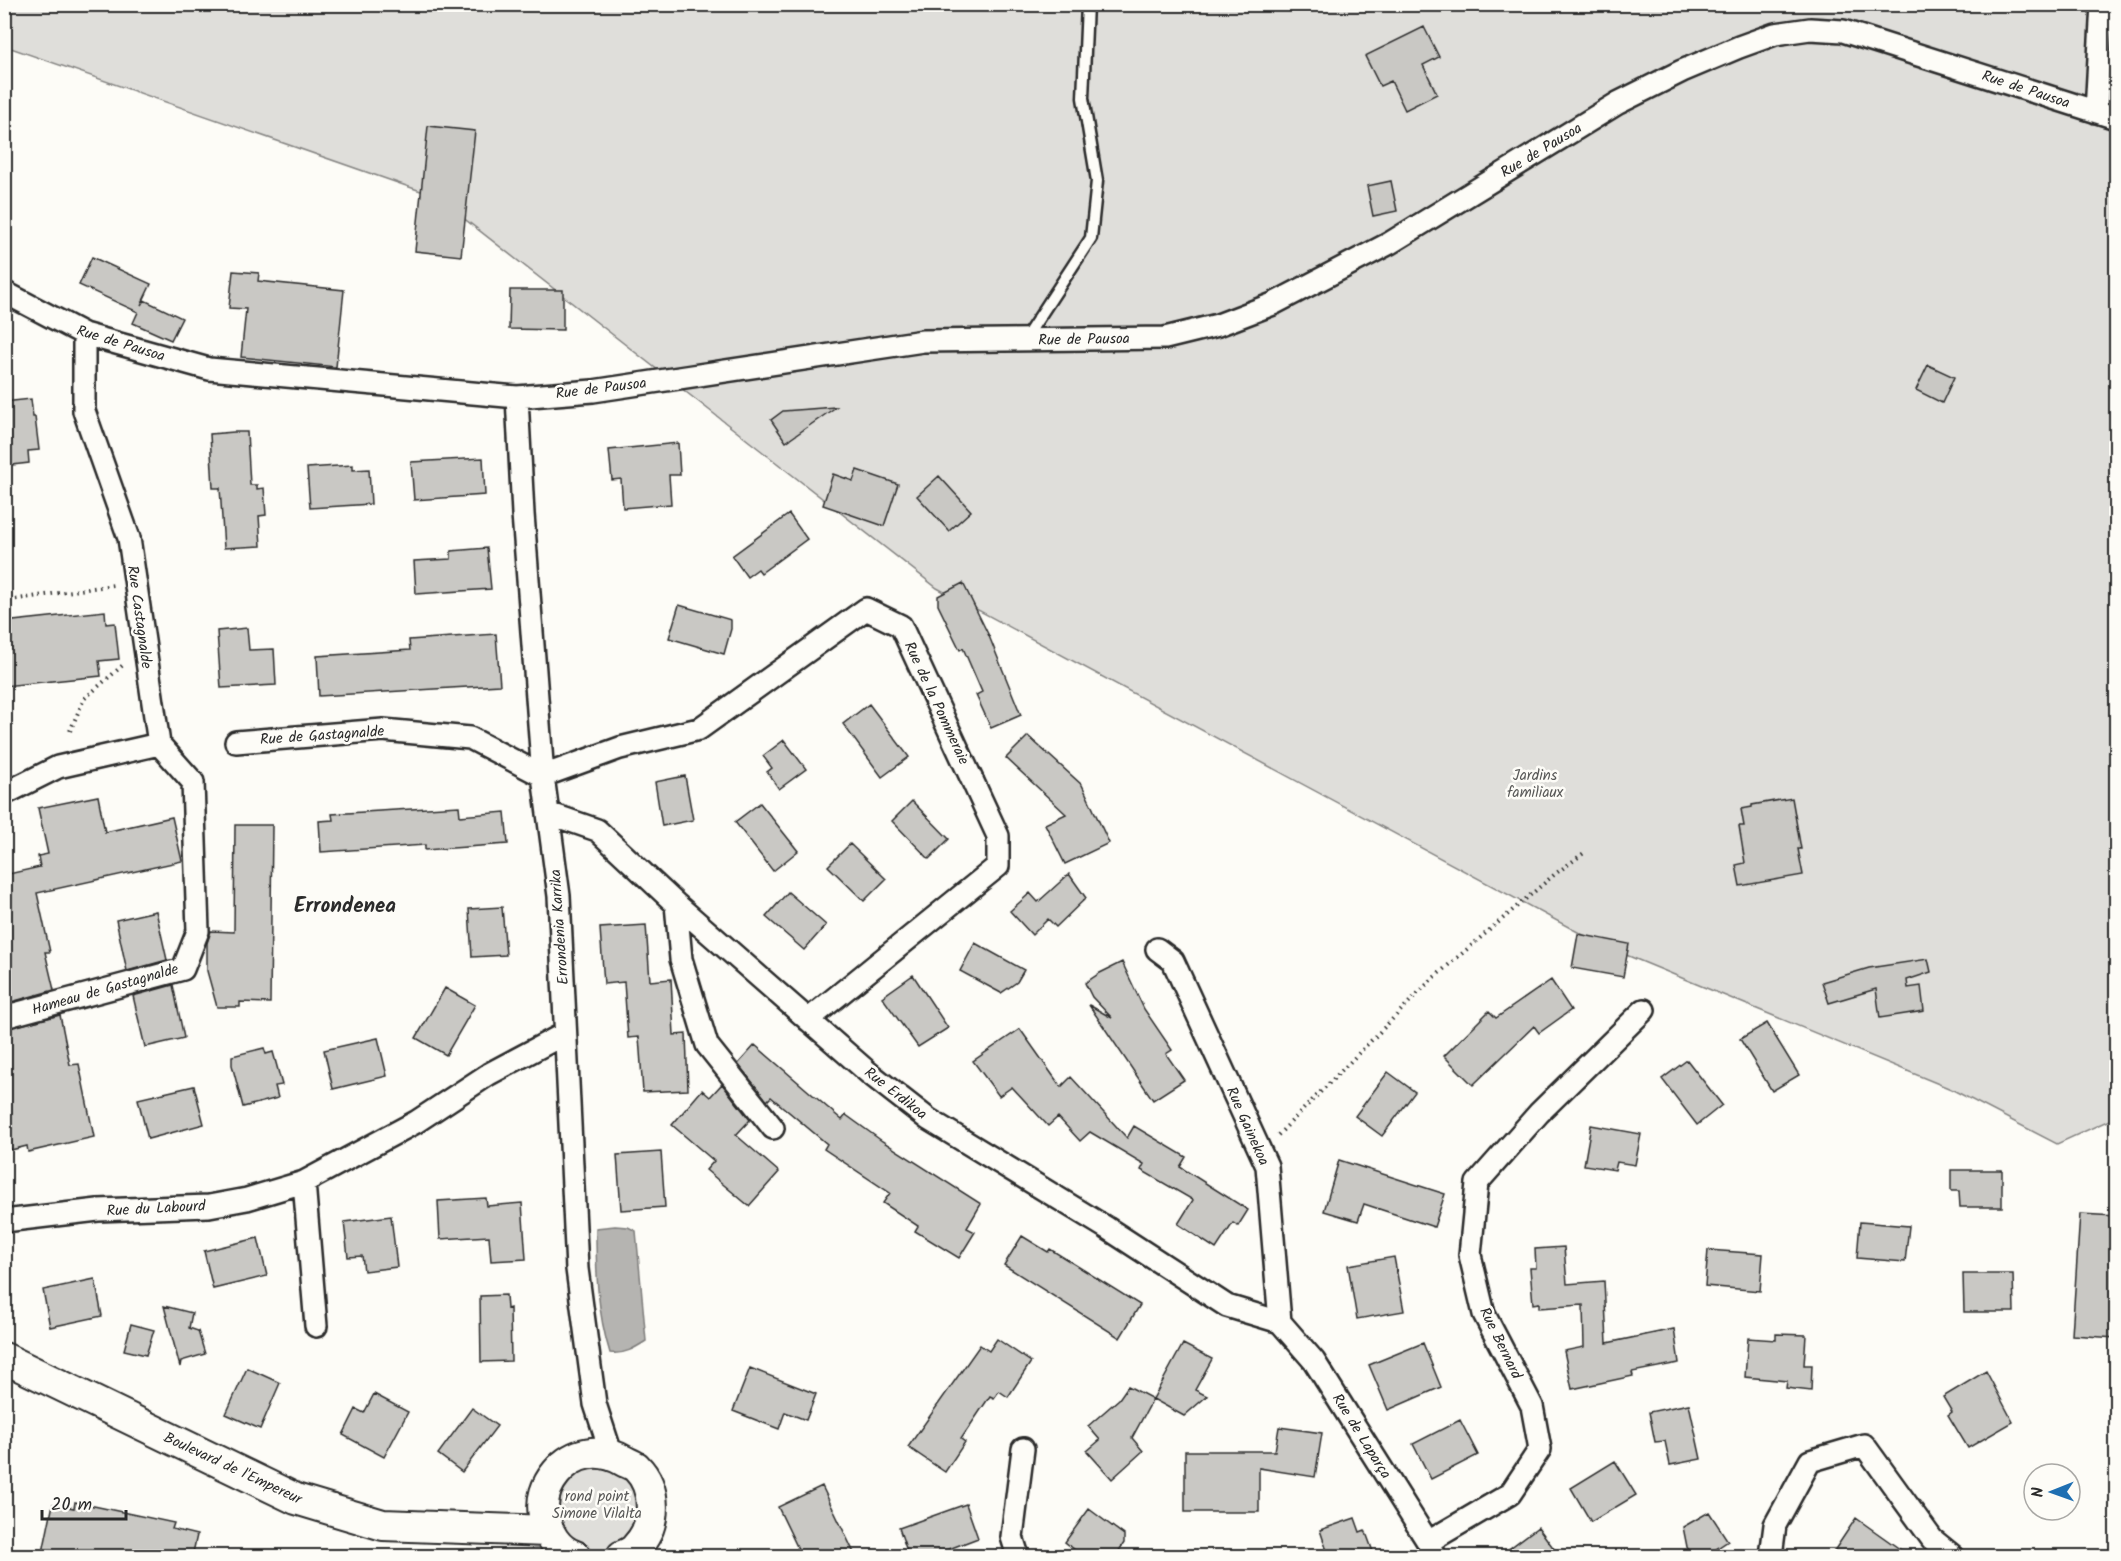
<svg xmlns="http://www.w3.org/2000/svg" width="2121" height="1561" font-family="Kalam,sans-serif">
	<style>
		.green { fill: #dfdeda; stroke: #858482; stroke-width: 1.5 }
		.water { fill: #b5b4b1; stroke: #7e7d7b; stroke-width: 1.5 }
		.building { fill: #c9c8c4; stroke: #2b2b2b; stroke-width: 1.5 }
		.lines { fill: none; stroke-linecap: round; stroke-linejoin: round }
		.service-casing { stroke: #2b2b2b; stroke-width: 15 }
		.minor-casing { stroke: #2b2b2b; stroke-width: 26 }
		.secondary-casing { stroke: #2b2b2b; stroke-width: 34 }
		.path { stroke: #2b2b2b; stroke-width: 4; stroke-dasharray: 1.5 4.5; stroke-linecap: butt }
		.service { stroke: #fdfcf7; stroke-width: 10 }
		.minor { stroke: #fdfcf7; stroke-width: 21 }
		.secondary { stroke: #fdfcf7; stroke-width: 30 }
		.labels { text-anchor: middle; stroke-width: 5; stroke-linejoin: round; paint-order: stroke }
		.street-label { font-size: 15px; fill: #2b2b2b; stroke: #fdfcf7 }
		.park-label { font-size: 15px; fill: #585857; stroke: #fdfcf7 }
		.district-label { font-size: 21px; font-weight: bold; fill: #2b2b2b; stroke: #fdfcf7 }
	</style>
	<rect width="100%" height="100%" fill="#fdfcf7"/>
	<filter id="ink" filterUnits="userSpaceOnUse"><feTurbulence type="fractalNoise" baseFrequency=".0167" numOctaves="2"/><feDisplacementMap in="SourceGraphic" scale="12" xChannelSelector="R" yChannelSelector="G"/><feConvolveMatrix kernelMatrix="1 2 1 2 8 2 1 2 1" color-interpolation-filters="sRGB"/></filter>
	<g filter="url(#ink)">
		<path class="green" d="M5,4L2116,5V1117L2057,1144L1951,1089L1602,945L937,588L435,196L5,46Z
			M586,1453L651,1492L622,1556H575L566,1553L548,1483Z"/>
		<path class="water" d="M615,1226L628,1227L636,1231L646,1341C635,1348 624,1355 610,1353C597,1312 596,1270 596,1228Z"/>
		<path class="building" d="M1424,27L1439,57L1423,65L1437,94L1405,110L1391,81L1380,86L1365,56Z
			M428,126L475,131L461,256L415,251Z
			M1391,181L1397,211L1373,216L1367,186Z
			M92,257L151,284L141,305L144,300L182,318L171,340L133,323L138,312L79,285Z
			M233,271L259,273L258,281L344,290L336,367L241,357L246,309L229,308Z
			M510,290H563V330L509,329Z
			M1928,365L1954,377L1942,403L1916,390Z
			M31,399L33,417H35L39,450L28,451L29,463L4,466V402Z
			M836,407L786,442L771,420L783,411Z
			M234,432H247L250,485H257V489L264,488L266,515L259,516L261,546L224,548L220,488H213L210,434Z
			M678,443L680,475H669L671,504L623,508L621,479L612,480L609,450Z
			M483,458L485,495L414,500L411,462Z
			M353,465V470L369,469L371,504L310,508L307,468Z
			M857,470L898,484L884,526L823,505L833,474L853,481Z
			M939,476L971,511L949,531L917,496Z
			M789,514L807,539L761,573L758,569L747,577L732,556Z
			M487,548L491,589L416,594L414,561L451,559V551Z
			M963,583L989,636L1021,715L991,728L976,695L982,692L963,648L960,650L938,605V596Z
			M679,605L731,620V629L724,654L669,638Z
			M105,611L106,624L115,623L119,659L99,661L101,676L4,686V622Z
			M247,628L249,650L274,649L276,685L221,688L217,631Z
			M496,634L500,685L319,696L317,656L410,650L409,640Z
			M869,704L909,757L882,777L843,724Z
			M1028,736L1082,785L1109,843L1065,864L1045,824L1066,814L1006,758Z
			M784,740L806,769L779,789L767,772L772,768L763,756Z
			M685,776L693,820L662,826L655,782Z
			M98,796L105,832L172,817L182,861L37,893L50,952H45L54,990L4,1004V875L40,867L38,856L48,854L38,808Z
			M1792,798L1801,849H1798L1803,875L1740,886L1736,865L1745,863L1739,826H1744L1741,809L1752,807V805Z
			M912,801L949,839L929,859L892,821Z
			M760,803L798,851L773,871L735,822Z
			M459,806L460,816L505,812L508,844L425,850V845L321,852L319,821L333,820L332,814Z
			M235,825H272L270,1003L240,1002V1007H217L207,971V943L211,931L234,932Z
			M850,844L886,879L864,901L828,866Z
			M1069,874L1086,898L1056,927L1048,919L1032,935L1010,911L1030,893L1038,902Z
			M788,892L826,925L804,950L766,917Z
			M502,907L506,955L472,957L469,909Z
			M156,911L167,960L127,971L116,920Z
			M646,925L650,981L671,979L674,1035L686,1034L688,1090L643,1092L639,1037L628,1038L624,982L604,984L600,928Z
			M1578,934L1629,944L1623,977L1572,968Z
			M975,943L1024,970L1017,982L1001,993L960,971Z
			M1928,959L1931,972L1907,980L1908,988L1921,986L1924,1011L1880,1018L1876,989L1829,1003L1822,982L1869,968Z
			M1122,962L1144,1009L1172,1050L1166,1054L1184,1080L1153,1100L1089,1005L1112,1018L1092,997L1085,983L1100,973Z
			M913,975L948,1028L918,1047L882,997Z
			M1551,980L1571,1010L1539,1033L1534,1026L1473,1085L1444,1056L1489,1011L1496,1018Z
			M173,985L184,1038L145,1047L133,996Z
			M445,988L475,1005L446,1055L416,1038Z
			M60,1015L70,1065L79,1064L94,1137L28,1152L27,1146L11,1150L4,1121V1029Z
			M1767,1023L1799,1075L1772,1091L1740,1039Z
			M1020,1029L1061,1087L1071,1077L1127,1138L1134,1126L1186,1157L1180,1167L1248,1210L1238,1226L1233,1223L1216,1249L1178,1224L1193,1200L1141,1170L1144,1164L1090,1132L1080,1141L1058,1117L1048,1126L1012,1087L999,1096L973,1061Z
			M378,1038L387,1076L333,1089L324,1050Z
			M755,1045L842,1120L846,1115L882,1141L981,1204L967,1228L975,1232L959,1258L915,1231L918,1226L883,1203L890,1193L824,1149L827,1144L771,1097L767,1101L738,1064Z
			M264,1048L266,1054L273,1052L282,1085L275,1086L278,1098L243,1107L232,1065V1056Z
			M1687,1060L1722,1105L1697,1125L1662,1079Z
			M1388,1072L1415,1092L1382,1136L1355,1116Z
			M722,1084L750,1120L736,1135L779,1172L749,1206L706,1170L714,1161L672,1125L702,1090L710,1097Z
			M194,1086L204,1124L148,1139L138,1099Z
			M1591,1125L1641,1134L1635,1165L1617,1162L1615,1170L1584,1165Z
			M661,1152L665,1207L621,1210L617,1155Z
			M1339,1160L1445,1194L1434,1227L1364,1204L1358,1221L1324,1211Z
			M1951,1170H2002V1207H1960L1959,1191H1951Z
			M486,1198L487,1206L522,1203L526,1259L491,1261L489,1236L440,1239L438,1201Z
			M2080,1214L2116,1216V1338L2072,1335Z
			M391,1216L397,1267L364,1271L362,1256L348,1257L344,1222Z
			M1860,1222L1909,1226L1905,1262L1857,1258Z
			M1022,1236L1048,1252L1050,1249L1140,1305L1120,1338L1004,1265Z
			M258,1238L267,1276L213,1289L204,1251Z
			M1564,1247L1567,1284L1604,1281L1607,1343L1674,1329L1679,1363L1632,1372L1633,1376L1572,1389L1564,1351L1584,1347L1583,1305L1539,1308V1303L1533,1304L1530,1268H1536L1535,1249Z
			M1708,1250L1763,1254L1760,1291L1705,1286Z
			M1394,1257L1404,1311L1357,1319L1348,1265Z
			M1963,1274H2013L2014,1312H1964Z
			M95,1279L102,1316L50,1327L43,1290Z
			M506,1295L507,1309L510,1308L511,1361L481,1362L480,1296Z
			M164,1306L192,1313L189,1328L198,1331L205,1354L181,1361L180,1367Z
			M131,1324L154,1330L146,1355L124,1350Z
			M1776,1334L1806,1335L1804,1365H1812L1811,1391L1786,1388L1787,1381L1745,1377L1748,1338L1776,1340Z
			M997,1339L1031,1362L1008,1397L999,1391L994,1398L990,1396L961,1439L965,1442L945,1472L908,1447L980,1345L989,1351Z
			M1423,1343L1441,1387L1388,1410L1369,1365Z
			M1183,1344L1212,1359L1195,1390L1207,1396L1184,1416L1153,1399Z
			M247,1368L280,1383L260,1429L226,1414Z
			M750,1368L816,1394L806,1420L785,1412L779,1429L733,1411Z
			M1986,1371L2013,1422L1968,1448L1948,1415L1952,1412L1943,1397Z
			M1128,1386L1153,1399L1132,1438L1143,1451L1112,1479L1087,1451L1100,1440L1088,1426L1119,1399Z
			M374,1394L408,1412L384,1457L343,1435L356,1409L364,1413Z
			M1689,1404L1701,1459L1670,1465L1665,1441L1655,1442L1649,1412Z
			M472,1408L497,1426L462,1472L438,1454Z
			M1460,1420L1478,1455L1431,1479L1413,1444Z
			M1279,1427L1322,1433L1315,1477L1259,1468V1512H1185V1451H1275Z
			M1615,1461L1636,1495L1591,1522L1571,1488Z
			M822,1486L856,1557H802L778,1507Z
			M75,1502L174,1523L172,1529L197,1535L192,1557H42L53,1504L74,1508Z
			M966,1504L978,1538L941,1552L942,1557H909L899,1528Z
			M1089,1509L1124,1535V1543L1115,1557H1084L1065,1542Z
			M1709,1512L1728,1541L1704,1557H1689L1683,1527Z
			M1355,1518L1360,1532L1365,1530L1375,1557H1329L1320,1530Z
			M1856,1518L1911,1557H1830Z
			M1538,1527L1560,1557H1498Z"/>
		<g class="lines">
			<g class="service-casing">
				<path id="service" d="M1025,339L1091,238L1097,181L1083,98L1087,4"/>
			</g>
			<g class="minor-casing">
				<path id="minor" d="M2096,112L2102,4
					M4,292L84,334L209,369L517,397L593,391L923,341L1165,338L1218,325L1273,304L1390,243L1618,103L1682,71L1739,47L1775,34L1810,29L1843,31L2116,118
					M517,397L523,514L543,776L559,896L577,1269L595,1404L611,1453
					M236,742L383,730L470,738L543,776L620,748L699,729L866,609L901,626L998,836V866L808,1020
					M4,794L58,767L159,744L129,538L84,411V334
					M548,813L597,830L676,904L869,1073L928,1119L1107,1228L1227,1306L1280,1322
					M676,904L681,959L707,1045L773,1128
					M1157,949L1173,961L1267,1166L1280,1322
					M4,1017L183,969L198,931L193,782L159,744
					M304,1182L316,1326
					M4,1221L98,1210L209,1206L247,1199L304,1182L416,1122L489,1074L564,1034
					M1280,1322L1314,1361L1428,1542L1434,1556
					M1428,1542L1510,1494L1540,1449L1532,1406L1484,1314L1470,1255L1477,1183L1539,1113L1644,1010
					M1018,1556L1012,1537L1023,1449
					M1771,1556L1775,1525L1810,1461L1864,1445L1932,1539L1953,1556"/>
			</g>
			<g class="secondary-casing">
				<path id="secondary" d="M4,1358L296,1499L383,1525L547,1531
					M575,1556C557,1550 547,1533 544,1515C541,1500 546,1485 556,1473C574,1451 600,1447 624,1461C628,1463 633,1465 636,1467C657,1488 657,1525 637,1546C634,1551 627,1554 622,1556"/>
			</g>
			<path class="path" d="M4,601L114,585
				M70,731L84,699L123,665
				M1278,1135L1431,980L1555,874L1584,853"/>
			<use href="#service" class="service"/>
			<use href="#minor" class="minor"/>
			<use href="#secondary" class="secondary"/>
		</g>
	</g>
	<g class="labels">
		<g class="street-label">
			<text transform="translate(2026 89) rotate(18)" y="5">Rue de Pausoa</text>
			<text transform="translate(1541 150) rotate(-31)" y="5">Rue de Pausoa</text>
			<text transform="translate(1084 339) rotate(-1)" y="5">Rue de Pausoa</text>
			<text transform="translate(121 343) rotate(17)" y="5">Rue de Pausoa</text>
			<text transform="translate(601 388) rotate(-7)" y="5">Rue de Pausoa</text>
			<text transform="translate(140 617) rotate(82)" y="5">Rue Castagnalde</text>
			<text transform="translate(937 703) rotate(65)" y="5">Rue de la Pommeraie</text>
			<text transform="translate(322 735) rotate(-4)" y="5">Rue de Gastagnalde</text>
			<text transform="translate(559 927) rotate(-94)" y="5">Errondenia Karrika</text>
			<text transform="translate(105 989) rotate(-16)" y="5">Hameau de Gastagnalde</text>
			<text transform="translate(896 1093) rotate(38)" y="5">Rue Erdikoa</text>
			<text transform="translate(1248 1126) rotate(66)" y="5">Rue Gainekoa</text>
			<text transform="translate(156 1208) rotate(-3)" y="5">Rue du Labourd</text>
			<text transform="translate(1501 1343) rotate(64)" y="5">Rue Bernard</text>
			<text transform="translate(1362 1436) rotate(58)" y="5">Rue de Laparça</text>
			<text transform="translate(233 1468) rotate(25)" y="5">Boulevard de l'Empereur</text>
		</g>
		<g class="park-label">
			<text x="1535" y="780">Jardins<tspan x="1535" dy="17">familiaux</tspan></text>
			<text x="597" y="1501">rond point<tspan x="597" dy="17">Simone Vilalta</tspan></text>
		</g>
		<g class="district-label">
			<text x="345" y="912">Errondenea</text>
		</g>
	</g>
	<rect width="2121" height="1561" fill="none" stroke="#fdfcf7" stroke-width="24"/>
	<rect x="12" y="12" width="2097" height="1537" fill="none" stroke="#2b2b2b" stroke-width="2" filter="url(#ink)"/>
	<g transform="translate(2052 1492) rotate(269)"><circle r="28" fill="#fdfcf7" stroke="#a9a8a5" stroke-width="1.5"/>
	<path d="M0-4.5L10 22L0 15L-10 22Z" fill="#1f6fb2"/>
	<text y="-9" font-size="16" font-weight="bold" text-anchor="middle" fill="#2b2b2b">N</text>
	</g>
	<path d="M42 1510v9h84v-9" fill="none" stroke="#2b2b2b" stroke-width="3"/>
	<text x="51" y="1510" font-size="18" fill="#2b2b2b" stroke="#fdfcf7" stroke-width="4.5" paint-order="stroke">20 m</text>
</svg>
